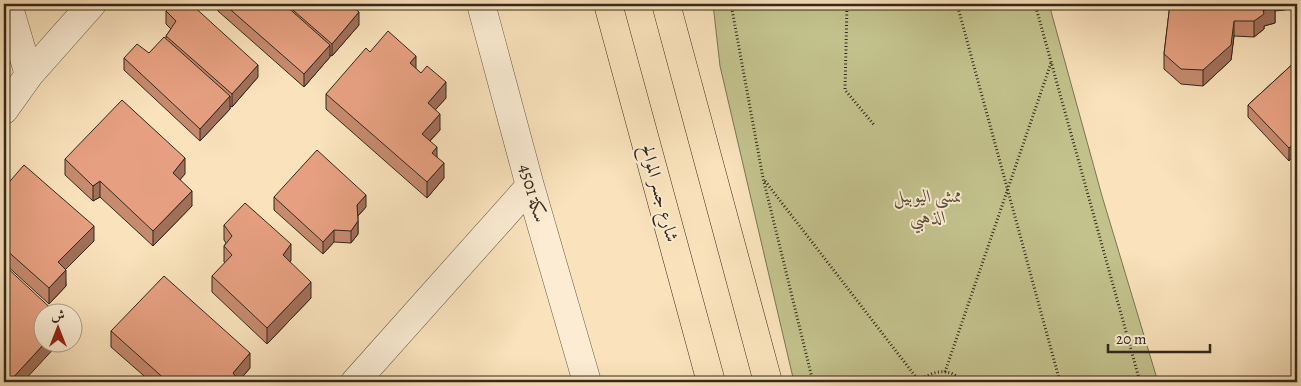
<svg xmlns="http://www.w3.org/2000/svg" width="1301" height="386" font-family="Alegreya,Amiri,serif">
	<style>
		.green { fill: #c3c28d; stroke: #7c7554 }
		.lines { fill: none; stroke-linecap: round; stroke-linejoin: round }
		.minor-casing { stroke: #655643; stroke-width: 29 }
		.major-casing { stroke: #34281b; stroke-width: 29 }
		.path { stroke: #34281b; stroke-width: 3; stroke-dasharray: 1 2.5; stroke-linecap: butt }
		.minor { stroke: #fbecd3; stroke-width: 28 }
		.major { stroke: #f9e2bc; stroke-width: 28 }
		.wall { fill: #c68a6f; stroke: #34281b }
		.shaded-wall { fill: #a1705a; stroke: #34281b }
		.building { fill: #e6a081; stroke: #34281b }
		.labels { text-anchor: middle; stroke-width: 4; stroke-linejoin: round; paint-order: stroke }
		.street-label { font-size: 18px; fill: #34281b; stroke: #fbecd3 }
		.park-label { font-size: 18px; font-style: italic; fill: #584e38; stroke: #fbecd3 }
	</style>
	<rect width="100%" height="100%" fill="#f9e2bc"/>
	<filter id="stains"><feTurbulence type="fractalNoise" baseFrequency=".004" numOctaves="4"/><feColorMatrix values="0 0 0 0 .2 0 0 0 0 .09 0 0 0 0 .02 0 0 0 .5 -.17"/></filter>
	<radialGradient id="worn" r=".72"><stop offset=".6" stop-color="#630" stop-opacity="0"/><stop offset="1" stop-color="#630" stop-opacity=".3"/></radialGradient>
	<path class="green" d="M713,4H1049L1102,196L1158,382H794L720,66Z"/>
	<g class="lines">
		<g class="minor-casing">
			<path id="minor" d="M8,4L29,75
				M481,4L530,186L587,382
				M4,110L29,75L92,4
				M355,382L530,186"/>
		</g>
		<g class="major-casing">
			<path id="major" d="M608,4L711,382
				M666,4L768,382"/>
		</g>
		<path class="path" d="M731,4L763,178L813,382
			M847,4L845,90L875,126
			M957,4L1060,382
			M1035,4L1140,382
			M765,181L919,381
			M945,372L1051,63
			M919,381C932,371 950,366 962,382"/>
		<use href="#minor" class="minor"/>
		<use href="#major" class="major"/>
	</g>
	<path class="wall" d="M218,4H349L359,25L332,56L330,55V57L304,87L218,11Z
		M1170,4H1286L1285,10L1275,11V23L1264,26V29L1254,37L1234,36L1231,60L1203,86L1181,84L1164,69V54Z
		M166,11L258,77L232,107L230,106V109L200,141L124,70V58L149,53L166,38V36L171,29L166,24Z
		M370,52L416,69L446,98L435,110L440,130L430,141L437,157L444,178L427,198L326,109V94Z
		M1297,60L1289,161L1248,117V105Z
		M65,159L185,174L180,179L192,206L153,246L100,197L93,201L65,175Z
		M4,188L94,241L65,270L66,286L49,304L4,263Z
		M274,197L366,207L358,216V234L351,243L334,242L323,254L274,210Z
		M224,225L291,260L290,262L311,298L267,344L212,292V276L225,263L224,262V246L226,243L224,240Z
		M111,331L250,368L238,382H151L111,347Z"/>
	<path class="shaded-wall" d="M1275,8V23L1264,26V29L1254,37V21L1263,10Z
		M359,12V25L332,56V44Z
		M1234,21V36L1231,60L1203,86V70Z
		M330,45V57L304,87V74Z
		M416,56V71L410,63Z
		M258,65V77L232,107V94Z
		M446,82V98L428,118V103Z
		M230,96V109L200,141V129Z
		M440,114V130L422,149V134Z
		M1297,141V153L1289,161V148Z
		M437,147V162L432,153Z
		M185,158V174L173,188V173Z
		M444,163V178L427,198V182Z
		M100,181V197L93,201V186Z
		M192,191V206L153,246V231Z
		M366,195V207L357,217V205Z
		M358,221V234L351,243V231Z
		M94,226V241L58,277V262Z
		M334,230V242L323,254V242Z
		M291,244V260L283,270V255Z
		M66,270V286L49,304V288Z
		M311,282V298L267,344V328Z
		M44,344H58L23,382H9Z
		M250,353V368L238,382H232L233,373Z"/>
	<path class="building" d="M173,4H191L258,65L232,94L166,36L176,21L166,11Z
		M224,4H284L330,45L304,74Z
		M286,4H349L359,12L332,44Z
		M1170,4H1275V8L1263,10L1264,14L1254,21H1234L1231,45L1203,70L1181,69L1164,54Z
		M388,31L416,56L410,63L421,73L427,66L446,82L428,103L440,114L422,134L437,147L432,153L444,163L427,182L326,94L366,48L370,52Z
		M164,37L230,96L200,129L124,58L137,44L149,53Z
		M1297,60V141L1289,148L1248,105Z
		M122,100L185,158L173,173L192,191L153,231L100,181L93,186L65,159Z
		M317,150L366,195L357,205L358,221L351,231L334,230L323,242L274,197Z
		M24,165L94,226L58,262L66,270L49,288L4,248V188Z
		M245,203L291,244L283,255L311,282L267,328L212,276L232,255L224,246L232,236L224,225Z
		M4,265L57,314H42V344H44L9,382H4Z
		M164,276L250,353L233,373L236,377L232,382H168L111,331Z"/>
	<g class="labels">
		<g class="street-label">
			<text transform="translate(533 193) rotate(74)" y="6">سكة 4501</text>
			<text transform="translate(660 193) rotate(75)" y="6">شارع جسر الموالح</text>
		</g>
		<g class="park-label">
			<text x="928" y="202">ممشى اليوبيل<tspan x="928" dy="21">الذهبي</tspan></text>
		</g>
	</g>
	<rect width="1301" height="386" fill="none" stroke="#f9e2bc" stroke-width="20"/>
	<rect x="5" y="5" width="1291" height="376" fill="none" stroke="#34281b" stroke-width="2.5"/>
	<rect x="10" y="10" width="1281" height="366" fill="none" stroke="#34281b"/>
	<g transform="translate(58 328)"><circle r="24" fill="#fbecd3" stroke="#ab9e89"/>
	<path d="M0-4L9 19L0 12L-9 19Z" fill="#8f2418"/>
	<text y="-8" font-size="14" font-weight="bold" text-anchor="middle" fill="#34281b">ش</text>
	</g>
	<path d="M1108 344v8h102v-8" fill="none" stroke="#34281b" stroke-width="2.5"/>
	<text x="1116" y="344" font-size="15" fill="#34281b" stroke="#fbecd3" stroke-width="4" paint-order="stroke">20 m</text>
	<rect width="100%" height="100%" filter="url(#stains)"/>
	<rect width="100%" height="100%" fill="url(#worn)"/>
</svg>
